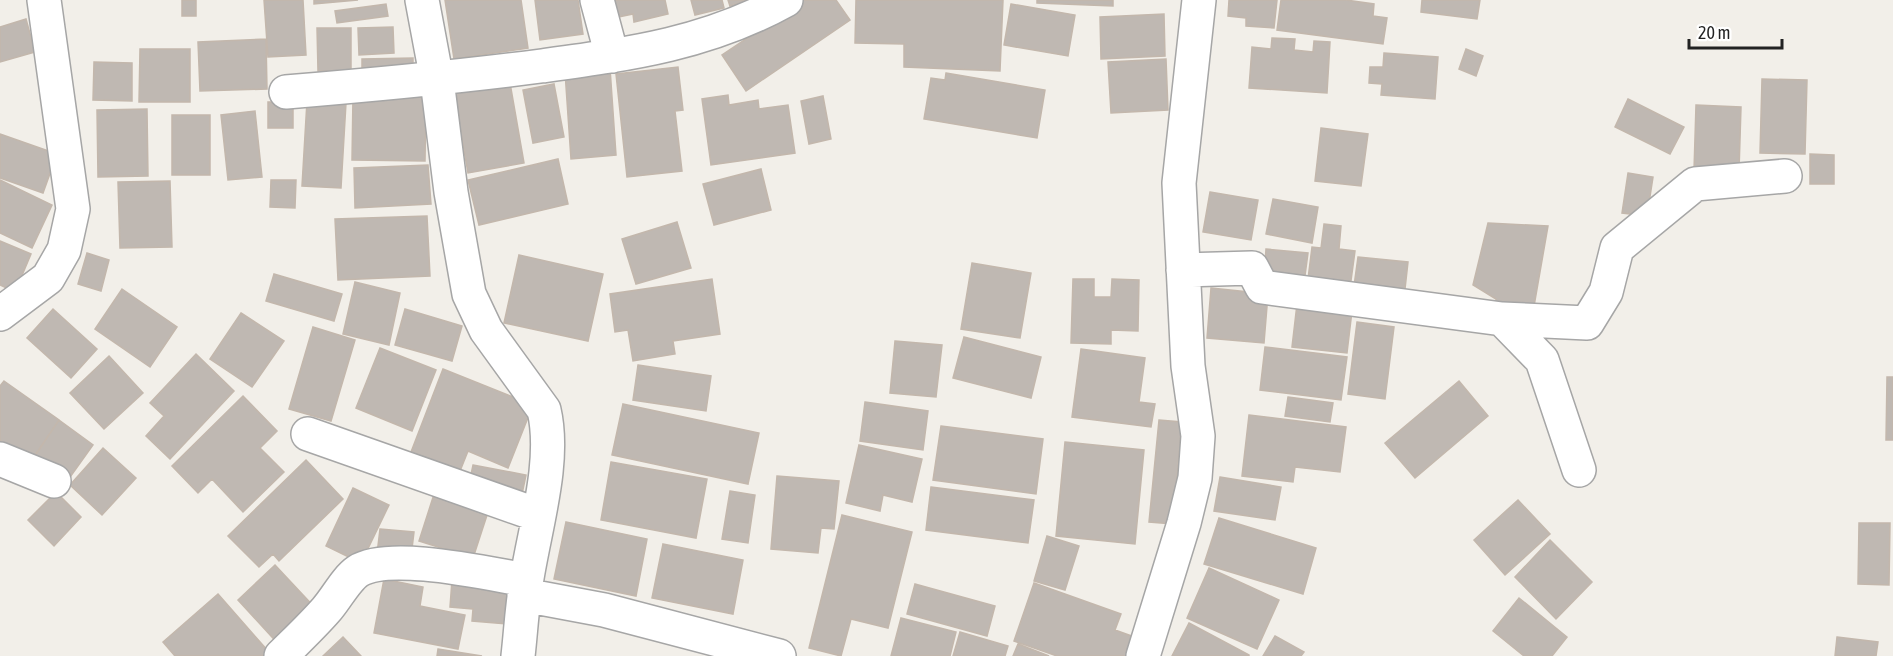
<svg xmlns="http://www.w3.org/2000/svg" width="1893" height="656" font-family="'Asap Condensed',sans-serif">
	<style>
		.building { fill: #bfb8b2; stroke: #c3b7ac; stroke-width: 1.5 }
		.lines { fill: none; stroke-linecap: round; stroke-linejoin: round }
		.street-casing { stroke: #a6a6a6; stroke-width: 36 }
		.street { stroke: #fff; stroke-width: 33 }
	</style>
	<rect width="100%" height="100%" fill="#f2efe9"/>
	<path class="building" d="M182,0H196V16H182Z
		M264,0H303L306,55L268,57Z
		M314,0H358L314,4Z
		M445,0H521L528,48L454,59Z
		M535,0H578L583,34L540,40Z
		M614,0H665L668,14L634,22L633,14L618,17Z
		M691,0H722L724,8L695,15Z
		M728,0H750L730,6Z
		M804,0H836L850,20L746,91L722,55Z
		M856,0H1003L1000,71L904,67V44L855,43Z
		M1037,0H1113V6L1037,3Z
		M1229,0H1277L1274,28L1246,26V18L1228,16Z
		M1281,0H1346L1374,4L1373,16L1387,18L1383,44L1277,30Z
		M1422,0H1480L1477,19L1421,12Z
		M386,4L388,16L337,23L335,11Z
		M1011,4L1075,15L1068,56L1004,45Z
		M1164,14L1165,56L1101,59L1100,17Z
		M26,19L35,52L0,62V27Z
		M393,27L394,53L359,55L358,28Z
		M317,28H351V71H318Z
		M1272,38L1295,39L1294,50L1313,52L1314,41L1330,42L1327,93L1249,88L1252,47L1271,49Z
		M266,39L267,89L200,91L198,42Z
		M140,49H190V102H139Z
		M1466,49L1483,56L1476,76L1459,69Z
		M1384,53L1438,57L1435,99L1381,95L1382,84L1369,83L1370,67H1383Z
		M413,58V72L362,73V59Z
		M1166,59L1168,110L1111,113L1108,62Z
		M94,62L132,63V101L93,100Z
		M678,67L683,110L675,111L682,171L627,177L616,74Z
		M610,68L616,155L571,159L565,72Z
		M946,73L1045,90L1037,138L924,119L931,78L945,80Z
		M1762,79L1807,80L1805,154L1760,153Z
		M510,83L524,163L468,173L454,93Z
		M554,84L564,137L533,143L523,90Z
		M728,95L729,105L758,100L759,109L788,105L795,153L711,165L702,99Z
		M353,96L426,97L425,161L352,160Z
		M823,96L831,139L809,144L801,101Z
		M1628,99L1684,127L1670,154L1615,127Z
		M307,101L346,103L341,188L302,186Z
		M268,102H293V128H268Z
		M1696,105L1741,107L1739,171L1694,170Z
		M147,109L148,176L98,177L97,110Z
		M255,111L262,177L228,180L221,115Z
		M172,115H210V175H172Z
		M1321,128L1368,134L1361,186L1315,181Z
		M0,134L57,154L43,193L0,178Z
		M1810,154L1834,155V184H1810Z
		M558,159L568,204L479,225L468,180Z
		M428,165L431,204L355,208L354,168Z
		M761,169L771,210L714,225L703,184Z
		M1628,173L1653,177L1647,216L1622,213Z
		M0,180L52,205L32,248L0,233Z
		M271,180H296L295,208L270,207Z
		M170,181L172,247L120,248L118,182Z
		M1210,192L1258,200L1251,240L1203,232Z
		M1273,199L1318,207L1312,243L1266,234Z
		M427,216L430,276L338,280L335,219Z
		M677,222L691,268L636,284L622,239Z
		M1488,223L1548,226L1533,312L1497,310L1496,299L1473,285Z
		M1324,224L1341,226L1339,249L1355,251L1350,288L1307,287L1312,247L1321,248Z
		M0,241L31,254L15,292L0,285Z
		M1266,249L1308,253L1304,283L1264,280Z
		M87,253L109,260L101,291L78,284Z
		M519,255L603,274L588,341L504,323Z
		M1358,257L1408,262L1404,298L1353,293Z
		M972,263L1031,273L1020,338L961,329Z
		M274,274L342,294L334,321L266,301Z
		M712,279L720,334L673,341L675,354L633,361L628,330L615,332L610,294Z
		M1073,279H1094V297H1111L1112,279L1139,280L1138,331L1111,330V344L1071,343Z
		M355,282L400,293L389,345L343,334Z
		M1211,288L1268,294L1264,343L1207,338Z
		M122,289L177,327L150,367L95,329Z
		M1297,304L1352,311L1347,353L1292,347Z
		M53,309L97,349L71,378L27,338Z
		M405,309L462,326L452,361L395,345Z
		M241,313L284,341L252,387L210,359Z
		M1357,322L1394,327L1385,399L1348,394Z
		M313,327L355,340L331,421L289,409Z
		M964,337L1041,357L1031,398L953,378Z
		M895,341L942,345L936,397L890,393Z
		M1265,347L1347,357L1341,400L1260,390Z
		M380,348L436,370L412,431L356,408Z
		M1081,349L1145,358L1139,402L1155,404L1151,427L1072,417Z
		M196,354L234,391L170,459L146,436L164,416L150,403Z
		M109,356L143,393L104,429L70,393Z
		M638,365L711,376L706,411L633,400Z
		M443,369L533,405L508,468L468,451L460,471L411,452Z
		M1887,377H1893V440H1886Z
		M4,381L59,420L31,462L0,440V386Z
		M1459,381L1488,416L1415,478L1385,443Z
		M243,396L277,431L260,448L284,472L243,512L212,479L198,493L172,466Z
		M1288,397L1333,403L1330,422L1285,416Z
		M865,402L928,411L923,450L860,441Z
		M623,404L759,433L748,484L612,455Z
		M1249,415L1346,427L1340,472L1295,467L1293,482L1242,476Z
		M59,420L93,445L68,480L35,455Z
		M1159,420L1182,422L1173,524L1149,522Z
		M941,426L1043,439L1036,494L933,480Z
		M1065,442L1144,450L1135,544L1056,536Z
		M859,445L922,459L912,502L883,495L880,511L846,503Z
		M103,448L136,478L102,515L70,485Z
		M306,460L343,499L279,561L273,554L259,567L228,536Z
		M611,462L707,479L696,538L601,520Z
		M473,465L526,475L521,499L468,489Z
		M777,476L839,481L834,529L821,528L818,553L771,549Z
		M1220,477L1281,487L1275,520L1214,511Z
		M931,487L1034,500L1028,543L926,530Z
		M353,488L389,505L361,563L326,546Z
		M436,488L490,506L473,558L419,541Z
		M730,491L755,495L748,543L722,539Z
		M56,492L81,517L54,546L28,520Z
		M1518,500L1550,534L1505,575L1474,540Z
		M842,515L912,532L888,628L851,619L841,656L809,648Z
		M1219,518L1316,548L1303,594L1204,564Z
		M566,522L647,539L636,596L554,579Z
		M1859,523H1890L1889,585L1858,584Z
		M380,529L414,532L411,557L377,554Z
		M1047,536L1079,546L1065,590L1034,581Z
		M1550,540L1592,582L1556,619L1515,577Z
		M663,544L743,560L733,614L652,598Z
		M275,565L318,611L281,647L238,600Z
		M1209,568L1279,600L1257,649L1187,618Z
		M384,579L423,587L420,606L465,615L458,649L374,633Z
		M452,580L510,585L507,624L472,621L473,609L450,607Z
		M1034,583L1121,614L1115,630L1140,639L1133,656H1057L1014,641Z
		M915,584L995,606L987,636L907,614Z
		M218,594L268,651L262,656H175L163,642Z
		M1519,598L1567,637L1552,656H1524L1493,631Z
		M901,618L956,632L950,656H891Z
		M1189,623L1249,655V656H1172Z
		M960,632L1008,646L1005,656H953Z
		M1275,636L1304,652L1301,656H1263Z
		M343,637L361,656H323Z
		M1837,637L1878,642L1876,656H1835Z
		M1018,644L1049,656H1013Z
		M438,649L482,656H437Z"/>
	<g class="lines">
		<g class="street-casing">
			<path id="street" d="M422,0L437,80L451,192L469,294L486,330L544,410C556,461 535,527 527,578C522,604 521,630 518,656
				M597,0L612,56
				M286,92C371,85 456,77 541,66C629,54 707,44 786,0
				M1183,270L1252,268L1262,287L1502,319L1542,360L1579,470
				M0,314L48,278L64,250L73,209L44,0
				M1502,319L1587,323L1606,292L1617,248L1695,184L1785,176
				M308,434L538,515
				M0,459L54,481
				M524,595L604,610L779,656
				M281,656C296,641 312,626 326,610C336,599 346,579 358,571C390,551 489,574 526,580
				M1143,656L1184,523L1195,478L1198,436L1188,366L1179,183L1199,0"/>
		</g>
		<use href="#street" class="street"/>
	</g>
	<path d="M1689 39v9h93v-9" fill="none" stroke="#222222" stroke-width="3"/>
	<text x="1698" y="39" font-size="18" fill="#222222" stroke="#ffffff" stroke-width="4.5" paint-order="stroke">20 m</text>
</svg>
